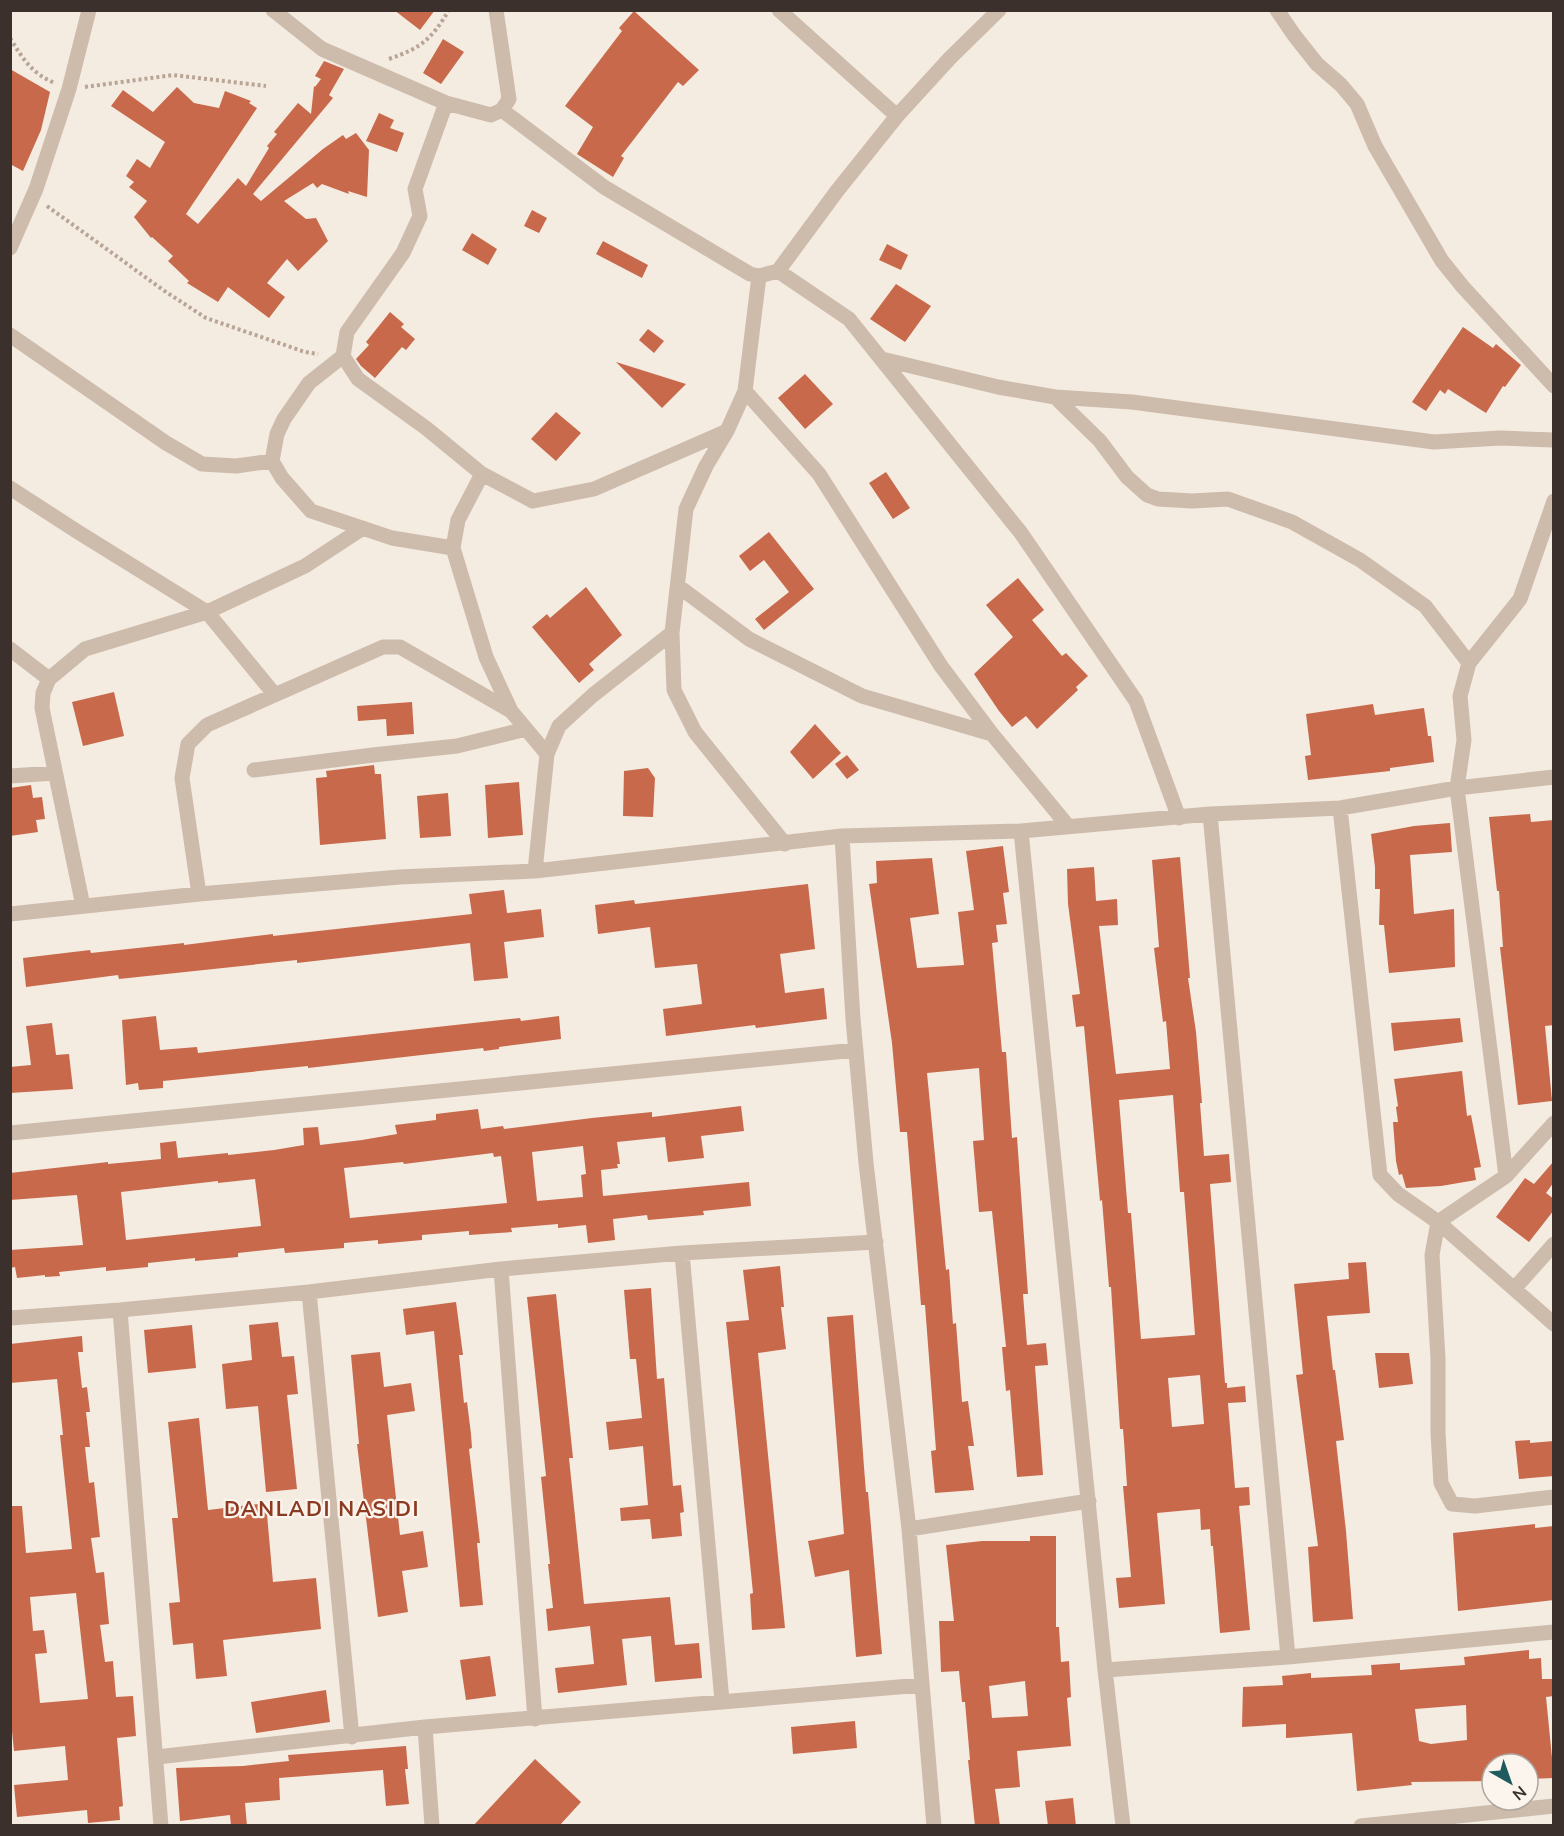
<svg xmlns="http://www.w3.org/2000/svg" width="1564" height="1836" font-family="Mulish,sans-serif">
	<style>
		.building { fill: #c8694b; fill-rule: evenodd }
		.lines { fill: none; stroke-linecap: round; stroke-linejoin: round }
		.path { stroke: #b9a596; stroke-width: 4; stroke-dasharray: 3 3; stroke-linecap: butt }
		.minor { stroke: #cdbbac; stroke-width: 15 }
		.labels { text-anchor: middle; stroke-width: 4.5; stroke-linejoin: round; paint-order: stroke }
		.district-label { font-size: 21px; font-weight: bold; letter-spacing: 1.5px; fill: #8c3b22; stroke: #fbf5ee }
	</style>
	<rect width="100%" height="100%" fill="#f4ebe1"/>
	<path class="building" d="M394,10H435L420,30Z
		M634,11L699,70L683,86L678,82L621,156L624,158L613,177L577,154L593,127L565,106L622,31L619,28Z
		M443,39L464,52L441,84L423,73Z
		M324,61L344,69L329,95L333,98L253,194L261,201L323,149L343,135L346,139L356,133L369,150L367,197L348,191L349,194L322,184L317,188L313,183L284,201L306,219L316,218L328,241L298,271L287,259L267,283L285,297L269,318L228,287L218,302L187,283L189,281L168,261L173,256L152,237L151,238L134,217L147,201L129,187L134,182L126,176L137,159L150,168L165,142L111,106L123,90L153,112L177,87L194,103L219,108L225,91L251,101L249,103L257,108L186,214L198,224L238,178L246,186L269,148L267,146L277,134L274,132L298,103L311,114L314,86L315,87L321,79L315,76Z
		M10,69L50,92L41,130L23,171L10,164Z
		M379,113L394,120L390,128L404,133L397,152L366,141Z
		M532,210L547,218L539,233L524,226Z
		M472,233L497,249L488,265L462,250Z
		M603,241L648,265L642,278L596,254Z
		M887,244L908,255L901,270L879,260Z
		M896,284L931,306L905,342L870,319Z
		M390,312L404,324L401,327L415,339L406,350L402,347L375,378L361,366L356,359L369,345L366,342Z
		M1463,327L1493,348L1496,344L1521,365L1505,387L1503,386L1486,413L1448,389L1445,394L1440,390L1426,411L1412,402Z
		M648,329L664,341L654,353L639,340Z
		M616,362L686,384L662,408Z
		M805,374L833,404L805,429L778,398Z
		M556,412L581,433L556,461L531,439Z
		M886,472L910,508L893,519L869,483Z
		M769,532L814,589L764,630L755,619L789,592L764,560L750,571L739,556Z
		M1018,578L1044,610L1032,620L1062,656L1066,653L1088,676L1076,687L1078,690L1037,729L1026,716L1012,727L999,711L974,674L1013,637L986,605Z
		M586,587L622,635L589,664L594,670L579,683L532,627L547,614L550,618Z
		M114,692L124,736L83,746L72,702Z
		M412,702L414,734L387,736L386,719L358,721L357,706Z
		M1373,704L1375,715L1424,708L1428,736H1431L1434,762L1390,768V771L1308,780L1305,756L1311,755L1306,714Z
		M815,724L841,753L813,779L790,752Z
		M847,755L859,770L847,779L835,764Z
		M374,765L375,774H381L386,839L320,845L316,778L327,777L326,771Z
		M648,768L655,778L653,817L623,816L624,771Z
		M519,782L523,835L488,838L485,785Z
		M31,785L33,798L42,797L45,819L36,820L38,832L10,836V788Z
		M448,793L451,836L420,838L417,796Z
		M1530,814L1531,822L1554,820V1025L1545,1026L1552,1101L1518,1105L1505,991L1500,947H1503L1499,891H1497L1489,817Z
		M1450,823L1452,852L1410,855L1414,914L1454,909L1455,967L1389,973L1384,925H1379L1380,889H1375V867L1371,834L1414,826Z
		M1003,846L1009,892L1003,893L1007,924L996,925L998,942L992,943L1002,1052H1006L1012,1138L1017,1137L1028,1294H1023L1027,1345L1046,1343L1048,1365L1035,1366L1043,1475L1017,1477L1010,1390L1006,1391L1002,1347H1006L992,1211L979,1212L973,1141L984,1140L979,1068L927,1073L946,1270L949,1269L953,1324L956,1323L962,1402L968,1401L974,1446H968L974,1490L935,1493L931,1451L936,1450L925,1305H921L907,1132H900L892,1043L869,884L877,883L876,861L932,858L939,914L910,918L917,968L964,965L958,912L974,910L966,851Z
		M1180,857L1190,978H1188L1196,1032L1202,1103H1200L1204,1156L1229,1154L1231,1182L1210,1184L1225,1383H1227V1388L1245,1386L1246,1402L1228,1403L1235,1488L1249,1487L1250,1505L1239,1506L1250,1630L1220,1633L1213,1546H1211L1210,1529L1201,1530L1200,1509L1157,1513L1165,1604L1119,1608L1116,1578L1131,1577L1123,1486H1127L1124,1441L1123,1429H1120L1111,1287H1109L1102,1200L1100,1201L1084,1026L1076,1027L1072,995L1080,994L1068,904L1067,869L1094,867L1096,901L1117,899L1118,925L1099,926L1116,1074L1170,1069L1166,1021L1163,1022L1154,948L1159,947L1152,860ZM1173,1095L1180,1192H1184L1195,1335L1141,1339L1131,1213H1128L1119,1100ZM1200,1375L1204,1424L1172,1427L1168,1378Z
		M808,884L815,949L780,954L785,993L824,988L827,1019L756,1028L755,1025L666,1036L663,1009L702,1004L697,964L655,968L650,927L598,934L595,905L634,900L635,904Z
		M504,890L507,913L541,909L544,937L504,942L508,978L474,981L470,943L297,963V960L119,979L118,975L26,987L23,958L90,950L91,953L184,943V945L273,934V936L472,914L469,894Z
		M156,1016L160,1050L197,1047L198,1053L520,1018L521,1021L559,1016L561,1039L499,1047V1049L484,1051L483,1048L308,1068V1066L163,1081V1088L139,1090L138,1083L126,1085L122,1020Z
		M1460,1018L1463,1042L1394,1051L1391,1023Z
		M52,1023L56,1055L69,1054L73,1089L10,1093V1067L31,1065L26,1026Z
		M1462,1071L1467,1116L1471,1115L1481,1167L1474,1168L1476,1180L1441,1186L1406,1188L1402,1174L1399,1175L1396,1161L1393,1122H1398L1396,1107L1398,1106L1394,1079Z
		M741,1106L744,1131L701,1136L704,1158L668,1162L665,1137L617,1142L620,1164H617L618,1168L601,1170L603,1196L749,1182L751,1206L703,1211L704,1215L648,1220L647,1215L613,1219L615,1240L588,1243L586,1225L558,1228V1224L511,1228L512,1232L469,1235V1231L422,1235V1240L378,1244V1240L344,1243V1248L285,1253L284,1248L238,1253V1257L195,1261V1258L148,1263V1267L106,1271V1267L59,1272L60,1276L45,1277V1275L17,1278L15,1267L10,1268V1250L83,1245L77,1195L10,1200V1173L108,1162V1164L161,1159L160,1143L176,1141L178,1158L228,1153V1155L274,1150L304,1145L303,1128L318,1127L320,1145L362,1140L397,1134L395,1125L436,1120V1114L478,1109L481,1129L503,1126L504,1129L592,1118L652,1112V1117ZM583,1146L586,1174L581,1175L583,1197L537,1201L532,1152ZM493,1153L494,1157L501,1156L507,1203L350,1218L344,1168L403,1162L404,1164ZM255,1179L261,1226L126,1240L121,1192L218,1181V1183Z
		M1554,1161V1182L1546,1193L1554,1199V1210L1529,1242L1496,1217L1525,1178L1534,1184Z
		M1366,1262L1370,1313L1327,1316L1333,1370H1335L1344,1440L1336,1441L1346,1531L1353,1619L1313,1622L1308,1547L1318,1546L1296,1375L1303,1374L1294,1284L1349,1279L1348,1263Z
		M780,1266L784,1307H781L786,1349L758,1353L785,1628L752,1630L750,1594L753,1593L726,1322L749,1320L743,1270Z
		M651,1288L657,1379L664,1378L673,1486L681,1485L684,1512L680,1513L682,1536L652,1539L650,1519L621,1521L620,1508L648,1505L643,1446L609,1450L606,1422L642,1418L636,1359H630L624,1290Z
		M556,1294L573,1458H569L584,1604L670,1597L675,1645L699,1643L702,1678L655,1682L651,1636L622,1639L627,1685L558,1693L555,1668L594,1664L590,1626L548,1631L546,1609L553,1608L548,1564H550L541,1477L546,1476L527,1297Z
		M456,1302L463,1355H459L464,1403L467,1402L471,1434L472,1448L469,1449L480,1543H477L483,1605L460,1607L434,1331L406,1335L403,1309Z
		M853,1315L864,1467L866,1492H868L882,1654L856,1657L849,1570L815,1577L808,1541L844,1534L827,1317Z
		M278,1322L282,1357L294,1356L298,1394L287,1395L297,1489L266,1492L258,1406L226,1409L222,1364L252,1360L249,1325Z
		M192,1325L196,1368L148,1373L144,1330Z
		M82,1336L83,1352H78L82,1388L87,1387L90,1412H86L90,1447H85L89,1483L94,1482L100,1537L91,1538L96,1573L104,1572L109,1624L100,1625L105,1662L113,1661L116,1697L133,1696L136,1736L117,1738L123,1806L119,1807L120,1820L88,1823L87,1810L17,1817L14,1785L68,1780L65,1746L14,1751L10,1711V1506H22L26,1553L72,1549L60,1435H63L57,1379L10,1383V1344ZM76,1593L88,1699L40,1703L35,1654L47,1653L44,1630L33,1631L30,1597Z
		M380,1352L384,1387L411,1383L415,1411L387,1415L400,1535L423,1531L428,1567L402,1571L408,1612L378,1617L357,1444H359L351,1355Z
		M1375,1353H1409L1413,1384L1379,1388Z
		M199,1418L208,1510L266,1503L273,1582L316,1578L321,1629L223,1640L227,1676L196,1679L193,1643L173,1645L169,1603L180,1602L172,1518H178L168,1422Z
		M1530,1440V1443L1554,1441V1476L1519,1479L1515,1441Z
		M1535,1524V1528L1554,1526V1600L1458,1611L1453,1533Z
		M1030,1536H1056V1627H1059L1061,1662L1069,1661L1071,1697L1067,1698L1071,1746L1017,1751L1020,1787L995,1789L1000,1826H975L968,1760H970L965,1702H962L959,1671L941,1672L939,1621H954L946,1545L982,1541H1030ZM1025,1681L1028,1716L992,1718L989,1686Z
		M1529,1650V1659L1541,1658L1542,1679H1554V1696L1546,1697L1554,1778L1528,1779V1764H1492V1781L1411,1782L1412,1785L1357,1791L1352,1733L1286,1738V1724L1242,1727L1243,1687L1283,1685L1282,1676L1311,1673V1678L1372,1675L1371,1665L1400,1663V1670L1465,1665L1464,1657ZM1466,1705L1467,1740L1431,1744L1419,1741L1415,1709Z
		M490,1656L496,1696L466,1700L460,1660Z
		M326,1690L330,1722L256,1733L251,1702Z
		M855,1721L857,1748L793,1754L791,1727Z
		M406,1746L408,1769H405L409,1804L386,1806L383,1770L279,1778L280,1800L245,1803L247,1826H231L230,1815L180,1821L176,1768L243,1766L289,1761L288,1755Z
		M535,1759L581,1802L559,1826H473Z
		M1073,1798L1076,1826H1048L1045,1801Z"/>
	<g class="lines">
		<path class="path" d="M10,38C23,59 32,74 55,83
			M389,59C421,48 431,40 449,10
			M85,87L173,75L266,86
			M47,206L166,292L206,318L305,352L318,354"/>
		<path class="minor" d="M273,10L322,49L446,103L491,115L502,110L509,99L496,10
			M779,10L897,116
			M1277,10L1294,35L1317,64L1341,85L1357,104L1375,146L1442,261L1463,287L1554,386
			M446,103L415,189L420,216L403,253L347,332L343,356L358,379L426,428L482,474L533,501L594,489L727,431
			M502,110L604,187L750,274L759,276L778,271L837,191L897,116L950,58L999,10
			M10,248L36,189L69,89L89,10
			M778,271L849,319L1021,533L1136,701L1179,818
			M759,276L745,391L727,431L706,466L686,509L672,633L674,690L695,732L785,844
			M10,335L166,443L202,464L236,466L272,461
			M343,356L309,383L284,419L277,434L272,461L282,478L311,511L392,538L453,548
			M882,359L998,387L1055,397L1132,402L1434,442L1500,438L1554,440
			M745,391L819,474L941,666L992,734L1068,826
			M1055,397L1100,441L1127,477L1147,495L1158,499L1192,501L1228,499L1292,522L1360,560L1425,606L1469,663
			M482,474L458,520L453,548L486,657L511,711L547,754
			M10,488L78,532L207,612L275,695
			M678,586L749,639L862,696L992,734
			M10,649L49,679
			M254,770L373,755L457,746L526,729
			M10,776L55,773
			M1340,808L1380,1175L1398,1194L1438,1222L1554,1324
			M1210,814L1288,1657
			M1021,831L1105,1670L1123,1826
			M842,836L853,1019L866,1163L909,1529L1089,1501
			M535,871L547,754L559,726L593,695L672,633
			M199,894L182,778L188,744L207,725L383,647H400L511,711
			M83,906L42,708L43,693L49,679L85,649L207,612L305,566L363,528
			M10,914L199,894L400,877L535,871L842,836L1021,831L1210,814L1340,808L1457,788L1554,777
			M1554,1123L1506,1176L1438,1222L1432,1255L1438,1359V1433L1441,1483L1452,1504L1475,1506L1554,1497
			M10,1133L856,1050
			M1506,1176L1457,788L1464,740L1460,696L1469,663L1520,599L1554,501
			M682,1253L722,1701
			M501,1269L535,1719
			M1514,1289L1554,1244
			M309,1292L352,1737
			M120,1310L161,1826
			M10,1318L120,1310L309,1292L501,1269L682,1253L876,1242
			M909,1529L934,1826
			M1105,1670L1288,1657L1554,1632
			M425,1727L432,1826
			M157,1757L425,1727L922,1685
			M1361,1826L1554,1806"/>
	</g>
	<g class="labels">
		<g class="district-label">
			<text x="322" y="1516">DANLADI NASIDI</text>
		</g>
	</g>
	<rect width="1564" height="1836" fill="none" stroke="#3b302b" stroke-width="24"/>
	<g transform="translate(1510 1782) rotate(140)"><circle r="28" fill="#fbf5ee" stroke="#aea6a0" stroke-width="1.5"/>
	<path d="M0-4.5L10 22L0 15L-10 22Z" fill="#1f5a5e"/>
	<text y="-9" font-size="16" font-weight="bold" text-anchor="middle" fill="#3b302b">N</text>
	</g>
</svg>
